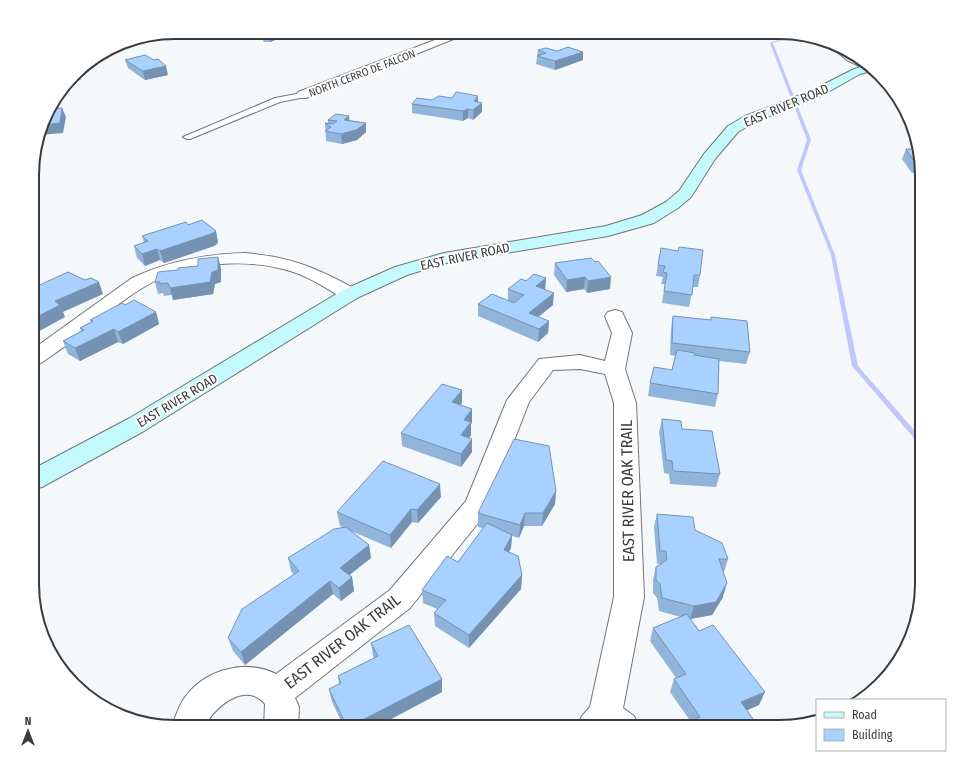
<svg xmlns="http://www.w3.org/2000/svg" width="954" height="759" font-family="'Fira Sans Condensed',sans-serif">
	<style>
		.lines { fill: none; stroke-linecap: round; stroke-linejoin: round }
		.stream { fill: #c0c7fe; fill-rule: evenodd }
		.lane-casing { stroke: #727678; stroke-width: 2 }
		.street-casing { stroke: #727678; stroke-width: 2 }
		.secondary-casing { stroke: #727678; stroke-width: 2 }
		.lane { fill: #fff; fill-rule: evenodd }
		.street { fill: #fff; fill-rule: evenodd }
		.secondary { fill: #c4fafd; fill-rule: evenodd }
		.wall { fill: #91b4db }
		.shaded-wall { fill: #7692b2 }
		.building { fill: #a9d1ff; stroke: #7692b2 }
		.labels { text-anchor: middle; stroke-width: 4; stroke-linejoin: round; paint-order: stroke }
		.far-street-label { font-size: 11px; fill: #3a3b3c; stroke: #fff }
		.street-label { font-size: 13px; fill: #3a3b3c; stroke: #fff }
		.near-street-label { font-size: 16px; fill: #3a3b3c; stroke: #fff }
		.rim { fill: none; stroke: #3a3b3c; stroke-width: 2 }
	</style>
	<rect width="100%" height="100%" fill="#f4f8fa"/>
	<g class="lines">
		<path class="stream" d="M795,34L798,35L773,43L811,140L801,170L835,255L858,366L922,439V445H920L852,366L831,255L797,170L807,140L770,43Z"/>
		<g class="lane-casing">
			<path id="lane" d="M824,41L833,43L851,58L870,68L865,69L847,60Z
				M302,93H305V97L280,102L190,139H187L183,137L275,98Z"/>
		</g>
		<g class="street-casing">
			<path id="street" d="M456,32H471L306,98H298L296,95L298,92Z
				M245,253C291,257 317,268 357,290L360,294L357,298L350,300L343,298C324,287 305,274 283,269C240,258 183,263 144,287C112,306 85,333 54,354L41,363L33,364V349L132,278C169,261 205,254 245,253Z
				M615,310L622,312L632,333L625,369L636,403L644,597L623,708L634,716L639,727H577L582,716L590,707L614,597V403L605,374L580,369L553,370L529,402L486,513L410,608L295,698L299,707L298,727H264L265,704C246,681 214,706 205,727H171C176,717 179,704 186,696C206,669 247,659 276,674L390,590L466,501L507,400L539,359L580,355L605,361L612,333L605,316L608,312Z"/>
		</g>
		<g class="secondary-casing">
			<path id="secondary" d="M868,64L875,70L860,74L821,96L755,122L738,132L715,159L691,197L678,208L654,223L608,236L447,263L407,275L357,298L144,431L42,487L33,489V469L128,419L343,290L395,267L444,253L606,226L642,215L666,202L679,191L704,154L728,126L745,116L813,90L852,70Z"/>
		</g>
		<use href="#lane" class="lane"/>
		<use href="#street" class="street"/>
		<use href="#secondary" class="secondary"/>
	</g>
	<path class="wall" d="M238,32H283V37L270,42H264L263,40L239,35Z
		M538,50L583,52V60L555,70L536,64Z
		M125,60L168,75L145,80L128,68Z
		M79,70L81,79L69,88L65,87Z
		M432,100L478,102L482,103V112L473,120L468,118L463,121L412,113V104Z
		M349,116V120L366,123V132L357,140L342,144L326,141L325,123L328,124V120Z
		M906,149H916L922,173H912L902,159Z
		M188,225L216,231L218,243L214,246L164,263L160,260L145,266L137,258L134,246L144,243L142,236Z
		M661,248L700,275L698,287H693L689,307L662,303L665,284H661L663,277L656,276Z
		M218,257L221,269V282L215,284L213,294L173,300L172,295L164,296L163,293L158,294L155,282L178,270L198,266Z
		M555,263L610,289L587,293L584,289L566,292L554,275Z
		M546,278L545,290L553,305L538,317L549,321L548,333L538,342L478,316V304L508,300V289L526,281Z
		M125,305L156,312L159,324L123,344L118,342L80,361L68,354L63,341L81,331L80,328L91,322L90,320Z
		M673,316L710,320L711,317L750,352L746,364L719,361L718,394L715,407L648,396L650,383L672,370L675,356L670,355L671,328Z
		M462,403L460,405L472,409V422L471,424V435L469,438L472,452L461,467L402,446L401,433Z
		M662,419L682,429L720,474L716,487L670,484L669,474L664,473L659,432Z
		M556,491L555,504L542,526H524L519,538L512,536L511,548L509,552L522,575L521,589L469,648L435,626L434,613L437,609L423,603L422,590L458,562L483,528L478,527V513Z
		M441,497L418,523L412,522L391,548L351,531L369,545L371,558L349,575L352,577L354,591L341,601L333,594L245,665L233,651L228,638L294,575L291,571L288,558L343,527L340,526L337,512Z
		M657,514L695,530L728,559L724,572L723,597L712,615L690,619L759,705L747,710L753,719L750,727H685L686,724L691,722L670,692L674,679L676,678L650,641L653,628L681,617L659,611L657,598L653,593V580L656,567L660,564H657L654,527Z
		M371,643L442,692L376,727H344L332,702L329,689L339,684L338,676L374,658L373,656Z"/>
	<path class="shaded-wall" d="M274,32H283V37L270,42L269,34Z
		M583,52V60L555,70V61Z
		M166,66L168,75L145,80L143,71Z
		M79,70L81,79L69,88L67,84Z
		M478,96V106L482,103V112L473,120L474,101Z
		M53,102L56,112L53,109Z
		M62,108L66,117L63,133L40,135L44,125Z
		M468,109V118L463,121V111Z
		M349,116L350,126L344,120Z
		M366,123V132L357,140L342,144L341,134Z
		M216,231L218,243L214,246L164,263L160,251Z
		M157,249L160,260L145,266L142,254Z
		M218,257L221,269V282L215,284L213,294L173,300L170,288L212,272Z
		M585,277L584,289L566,292L567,280Z
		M611,277L610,289L587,293L588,281Z
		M546,278L545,290L536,286Z
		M99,282L103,294L63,312L65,317L34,334L33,330V319L55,301Z
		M554,293L553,305L528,325L529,313Z
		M156,312L159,324L123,344L118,332Z
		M549,321L548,333L538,342L539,329Z
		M114,329L118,342L80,361L75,348Z
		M462,390V403L452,415V402Z
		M472,409V422L471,424V435L461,448V435L464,420Z
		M472,439V452L461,467V454Z
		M440,484L441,497L418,523L417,510Z
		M556,491L555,504L542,526L543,513Z
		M411,509L412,522L391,548L390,535Z
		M525,513L524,526L519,538L520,525Z
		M512,535L511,548L503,563L504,550Z
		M369,545L371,558L342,581L340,568Z
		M522,575L521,589L469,648V635Z
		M352,577L354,591L341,601L339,588Z
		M330,581L333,594L245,665L241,652Z
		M727,583L723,597L712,615L690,619L694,606Z
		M442,679V692L376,727H349Z
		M765,692L759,705L736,715L741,702Z
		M753,719L750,727H736Z"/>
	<path class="building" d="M263,32H274L269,34H262Z
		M568,47L583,52L555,61L537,56L546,53L538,50L546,48L557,51Z
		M145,55L154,60L158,59L166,66L143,71L125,60Z
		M456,92L478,96L474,101L482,103L473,110L468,109L463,111L412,104L417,98L432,100L439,96L452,98Z
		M53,102V109L62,108L60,123L44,125L51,104Z
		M336,114L349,116L344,120L366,123L356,130L341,134L325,131L331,127L325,123L333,124L337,121L328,120Z
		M906,149H916L919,162H915Z
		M202,220L216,231L211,234L160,251L157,249L142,254L134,246L148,241L142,236L186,222L188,225Z
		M679,247L703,250L700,275H694L692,295L664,291L667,273L663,272L665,266L658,265L661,248L678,251Z
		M218,257V270L212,272L210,282L170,288L168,283L160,284V282H155L158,272L178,270V268L198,266V259Z
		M591,258L595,262L598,261L611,277L588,281L585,277L567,280L555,263Z
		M68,272L85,280L91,278L99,282L55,301L60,305L33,319V288Z
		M534,274L546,278L536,286L554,293L529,313L549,321L539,329L478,304L492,294L514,303L524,295L508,289L521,279L526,281Z
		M134,300L156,312L118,332L114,329L75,348L63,341L84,330L80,328L93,321L90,320L122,303L125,305Z
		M673,316L711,320V317L747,321L750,352L672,343Z
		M677,350L695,353L694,355L719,359L718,394L650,383L654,367L672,370Z
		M442,384L462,390L452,402L472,409L464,420L471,422L461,435L472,439L461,454L401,433Z
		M662,419L681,421L682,429L712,431L720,474L673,471L672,461L666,460Z
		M514,439L549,446L556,491L543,513H525L520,525L478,513Z
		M383,461L440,484L417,510L411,509L390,535L337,512Z
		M657,514L693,517L695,530L722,543L728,559H719L727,583L716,602L694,606L662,598L660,584L656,580V567L667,560L666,551H660Z
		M487,523L512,535L504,550L518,556L522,575L469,635L434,613L446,600L422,590L447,556L458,562Z
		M346,527L369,545L340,568L352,577L339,588L330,581L241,652L228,638L242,609L299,571L288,558L334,529Z
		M687,614L699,631L713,625L765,692L741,702L753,719L736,727H688L686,724L700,717L674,679L686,674L653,628Z
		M409,625L442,679L349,727H347L329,689L341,683L338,676L378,656L371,643Z"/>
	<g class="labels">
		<g class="far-street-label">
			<text transform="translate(362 73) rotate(-21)" y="4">NORTH CERRO DE FALCON</text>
		</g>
		<g class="street-label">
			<text transform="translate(786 105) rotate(-23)" y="5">EAST RIVER ROAD</text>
			<text transform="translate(465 256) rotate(-12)" y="5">EAST RIVER ROAD</text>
			<text transform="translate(177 400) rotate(-31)" y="5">EAST RIVER ROAD</text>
		</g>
		<g class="near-street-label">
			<text transform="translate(627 491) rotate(-91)" y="6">EAST RIVER OAK TRAIL</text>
			<text transform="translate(342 641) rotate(-38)" y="6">EAST RIVER OAK TRAIL</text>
		</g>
	</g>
	<path d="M0 0H954V759H0ZM175 39H779A136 136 0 0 1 915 175V584A136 136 0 0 1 779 720H175A136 136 0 0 1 39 584V175A136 136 0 0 1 175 39Z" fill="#fff" fill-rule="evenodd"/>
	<path class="rim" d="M175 39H779A136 136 0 0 1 915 175V584A136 136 0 0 1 779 720H175A136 136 0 0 1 39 584V175A136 136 0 0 1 175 39Z"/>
	<rect x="816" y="699" width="130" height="52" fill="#ffffff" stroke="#b0b1b1"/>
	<rect x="824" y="712" width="20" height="6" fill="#c4fafd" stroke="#b0b1b1"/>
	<text x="852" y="719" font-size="12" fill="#3a3b3c">Road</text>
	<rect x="824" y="729" width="20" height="12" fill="#a9d1ff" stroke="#b0b1b1"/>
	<text x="852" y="739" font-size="12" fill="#3a3b3c">Building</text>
	<g transform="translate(28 731)" stroke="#ffffff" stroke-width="3" paint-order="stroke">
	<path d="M0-3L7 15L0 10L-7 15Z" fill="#3a3b3c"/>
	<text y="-6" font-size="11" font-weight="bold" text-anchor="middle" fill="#3a3b3c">N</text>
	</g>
</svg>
